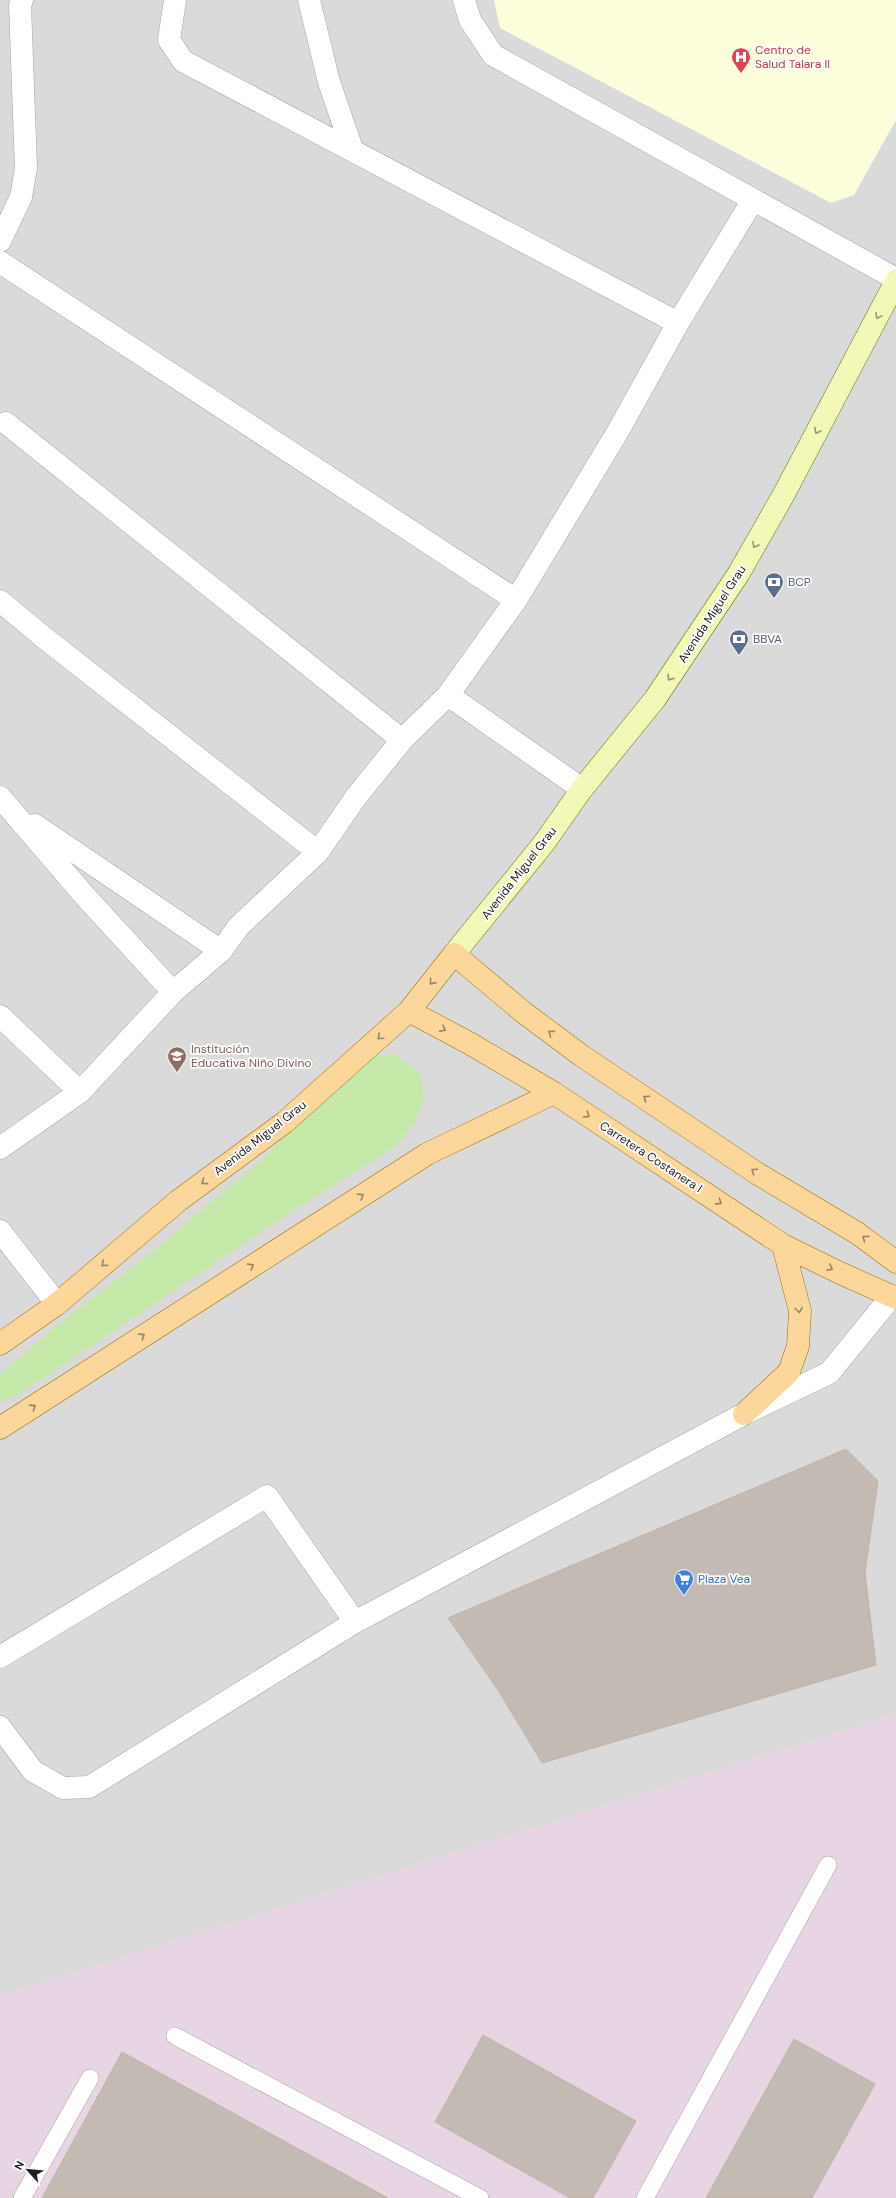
<svg xmlns="http://www.w3.org/2000/svg" width="896" height="2198" font-family="'DM Sans',sans-serif">
	<style>
		.residential { fill: #dbdada }
		.industrial { fill: #e8d5e3 }
		.education { fill: #fdffdc }
		.grass { fill: #c5e9a8 }
		.building { fill: #c3bab3; stroke: #c0b3a5 }
		.lines { fill: none; stroke-linecap: round; stroke-linejoin: round }
		.service-casing { stroke: #a4a4a4; stroke-width: 18 }
		.minor-casing { stroke: #a4a4a4; stroke-width: 23 }
		.secondary-casing { stroke: #627405; stroke-width: 23 }
		.primary-casing { stroke: #976d00; stroke-width: 23 }
		.service { stroke: #fff; stroke-width: 17 }
		.minor { stroke: #fff; stroke-width: 22 }
		.secondary { stroke: #f2f9b6; stroke-width: 22 }
		.primary { stroke: #fcd79b; stroke-width: 22 }
		.oneway { stroke: #929671 }
		.oneway2 { stroke: #988362 }
		.labels { text-anchor: middle; stroke-width: 3.5; stroke-linejoin: round; paint-order: stroke }
		.health-label { font-size: 12px; fill: #be3a42; stroke: #fff; text-anchor: start }
		.service-label { font-size: 12px; fill: #4e5e75; stroke: #fff; text-anchor: start }
		.street-label { font-size: 12px; fill: #1d1d1d; stroke: #fff }
		.education-label { font-size: 12px; fill: #785e54; stroke: #fff; text-anchor: start }
		.shop-label { font-size: 12px; fill: #366cbe; stroke: #fff; text-anchor: start }
	</style>
	<rect width="100%" height="100%" fill="#efebe3"/>
	<path class="residential" d="M0,0H896V1714L0,1996Z"/>
	<path class="industrial" d="M896,1714V2198H0V1996Z"/>
	<path class="education" d="M494,0H896V120L854,195L831,203L500,28Z"/>
	<path class="grass" d="M375,1055H395L421,1075L424,1099L415,1123L395,1147L302,1205L20,1394L0,1403V1375L56,1326L153,1251L267,1155L349,1064Z"/>
	<path class="building" d="M846,1449L878,1481L865,1573L876,1665L542,1763L498,1690L448,1618Z
		M483,2035L636,2121L593,2198H570L435,2122Z
		M794,2039L875,2084L812,2198H706Z
		M122,2052L388,2198H42Z"/>
	<g class="lines">
		<g class="service-casing">
			<path id="service" d="M175,2036L480,2198
				M22,2198L90,2078
				M645,2198L828,1865"/>
		</g>
		<g class="minor-casing">
			<path id="minor" d="M175,0L169,40L183,61L678,323
				M309,0L329,82L352,149
				M464,0L470,20L493,55L896,279
				M0,241L21,197L26,168L20,5L22,0
				M0,262L516,600
				M6,423L402,740
				M0,601L47,640L318,852
				M448,695L582,789
				M0,797L84,895L173,992
				M35,825L221,951
				M0,1016L80,1092
				M0,1148L80,1092L173,992L221,951L239,926L318,852L356,797L402,740L448,695L516,600L617,433L678,323L753,200
				M0,1231L57,1304
				M0,1657L267,1496L355,1622
				M0,1727L33,1771L63,1788L89,1787L355,1622L744,1414L829,1373L892,1296"/>
		</g>
		<g class="secondary-casing">
			<path id="secondary" d="M454,954L544,843L582,789L655,699L739,573L784,494L896,281"/>
		</g>
		<g class="primary-casing">
			<path id="primary" d="M409,1011L469,1043L554,1093L783,1245L840,1273L896,1298
				M0,1344L57,1304L178,1201L285,1122L409,1011L454,954L523,1012L582,1056L758,1174L857,1233L896,1262
				M744,1414L789,1372L798,1346L800,1311L783,1245
				M0,1428L427,1154L554,1093"/>
		</g>
		<use href="#service" class="service"/>
		<use href="#minor" class="minor"/>
		<use href="#secondary" class="secondary"/>
		<use href="#primary" class="primary"/>
	</g>
	<defs><path id="oneway-chevron" d="M-2-3.5L2.5 0L-2 3.5" fill="none" stroke-width="1.6" stroke-linecap="round" stroke-linejoin="round"/></defs>
	<g class="oneway">
		<use href="#oneway-chevron" transform="translate(878 316) rotate(118)"/>
		<use href="#oneway-chevron" transform="translate(817 431) rotate(118)"/>
		<use href="#oneway-chevron" transform="translate(755 545) rotate(119)"/>
		<use href="#oneway-chevron" transform="translate(670 678) rotate(123)"/>
	</g>
	<g class="oneway2">
		<use href="#oneway-chevron" transform="translate(432 982) rotate(129)"/>
		<use href="#oneway-chevron" transform="translate(443 1029) rotate(28)"/>
		<use href="#oneway-chevron" transform="translate(551 1033) rotate(-144)"/>
		<use href="#oneway-chevron" transform="translate(380 1037) rotate(138)"/>
		<use href="#oneway-chevron" transform="translate(646 1098) rotate(-146)"/>
		<use href="#oneway-chevron" transform="translate(587 1115) rotate(33)"/>
		<use href="#oneway-chevron" transform="translate(754 1171) rotate(-146)"/>
		<use href="#oneway-chevron" transform="translate(204 1182) rotate(144)"/>
		<use href="#oneway-chevron" transform="translate(361 1196) rotate(-32)"/>
		<use href="#oneway-chevron" transform="translate(719 1202) rotate(33)"/>
		<use href="#oneway-chevron" transform="translate(865 1238) rotate(-143)"/>
		<use href="#oneway-chevron" transform="translate(104 1264) rotate(140)"/>
		<use href="#oneway-chevron" transform="translate(251 1266) rotate(-32)"/>
		<use href="#oneway-chevron" transform="translate(830 1268) rotate(27)"/>
		<use href="#oneway-chevron" transform="translate(799 1310) rotate(83)"/>
		<use href="#oneway-chevron" transform="translate(142 1336) rotate(-33)"/>
		<use href="#oneway-chevron" transform="translate(33 1407) rotate(-33)"/>
	</g>
	<defs>
		<g id="hospital-pin" transform="scale(1)"><path d="M0 17L-7.5 6A9.5 9.5 0 1 1 7.5 6Z" fill="#e0444e" stroke="#fff"/><path d="M-5-5h3v3.5h4V-5h3V5h-3V1.5h-4V5h-3Z" fill="#fff"/></g>
		<g id="bank-pin" transform="scale(1)"><path d="M0 17L-7.5 6A9.5 9.5 0 1 1 7.5 6Z" fill="#5c6f8a" stroke="#fff"/><path d="M-6-4H6V4H-6ZM0-2.3a2.3 2.3 0 1 0 0 4.6a2.3 2.3 0 1 0 0-4.6Z" fill="#fff"/></g>
		<g id="school-pin" transform="scale(1)"><path d="M0 17L-7.5 6A9.5 9.5 0 1 1 7.5 6Z" fill="#8d6e63" stroke="#fff"/><path d="M0-5L7-2L0 1L-7-2ZM-4 1L0 2.5L4 1V4Q0 6-4 4Z" fill="#fff"/></g>
		<g id="supermarket-pin" transform="scale(1)"><path d="M0 17L-7.5 6A9.5 9.5 0 1 1 7.5 6Z" fill="#3f7fe0" stroke="#fff"/><path d="M-6-5.5h2.5l.6 2H6L4.5 2H-2.5L-4.4-4H-6ZM-1.5 3.2a1.3 1.3 0 1 0 .1 0ZM3 3.2a1.3 1.3 0 1 0 .1 0Z" fill="#fff"/></g>
	</defs>
	<g fill-rule="evenodd">
		<use href="#hospital-pin" x="741" y="57"/>
		<use href="#bank-pin" x="774" y="582"/>
		<use href="#bank-pin" x="739" y="639"/>
		<use href="#school-pin" x="177" y="1056"/>
		<use href="#supermarket-pin" x="684" y="1579"/>
	</g>
	<g class="labels">
		<g class="health-label">
			<text x="755" y="54">Centro de<tspan x="755" dy="14">Salud Talara II</tspan></text>
		</g>
		<g class="service-label">
			<text x="788" y="586">BCP</text>
			<text x="753" y="643">BBVA</text>
		</g>
		<g class="street-label">
			<text transform="translate(712 614) rotate(-57)" y="4">Avenida Miguel Grau</text>
			<text transform="translate(519 873) rotate(-52)" y="4">Avenida Miguel Grau</text>
			<text transform="translate(260 1138) rotate(-38)" y="4">Avenida Miguel Grau</text>
			<text transform="translate(651 1157) rotate(33)" y="4">Carretera Costanera I</text>
		</g>
		<g class="education-label">
			<text x="191" y="1053">Institución<tspan x="191" dy="14">Educativa Niño Divino</tspan></text>
		</g>
		<g class="shop-label">
			<text x="698" y="1583">Plaza Vea</text>
		</g>
	</g>
	<g transform="translate(28 2170) rotate(297)" stroke="#ffffff" stroke-width="3" paint-order="stroke">
	<path d="M0-3L7 15L0 10L-7 15Z" fill="#1d1d1d"/>
	<text y="-6" font-size="11" font-weight="bold" text-anchor="middle" fill="#1d1d1d">N</text>
	</g>
</svg>
